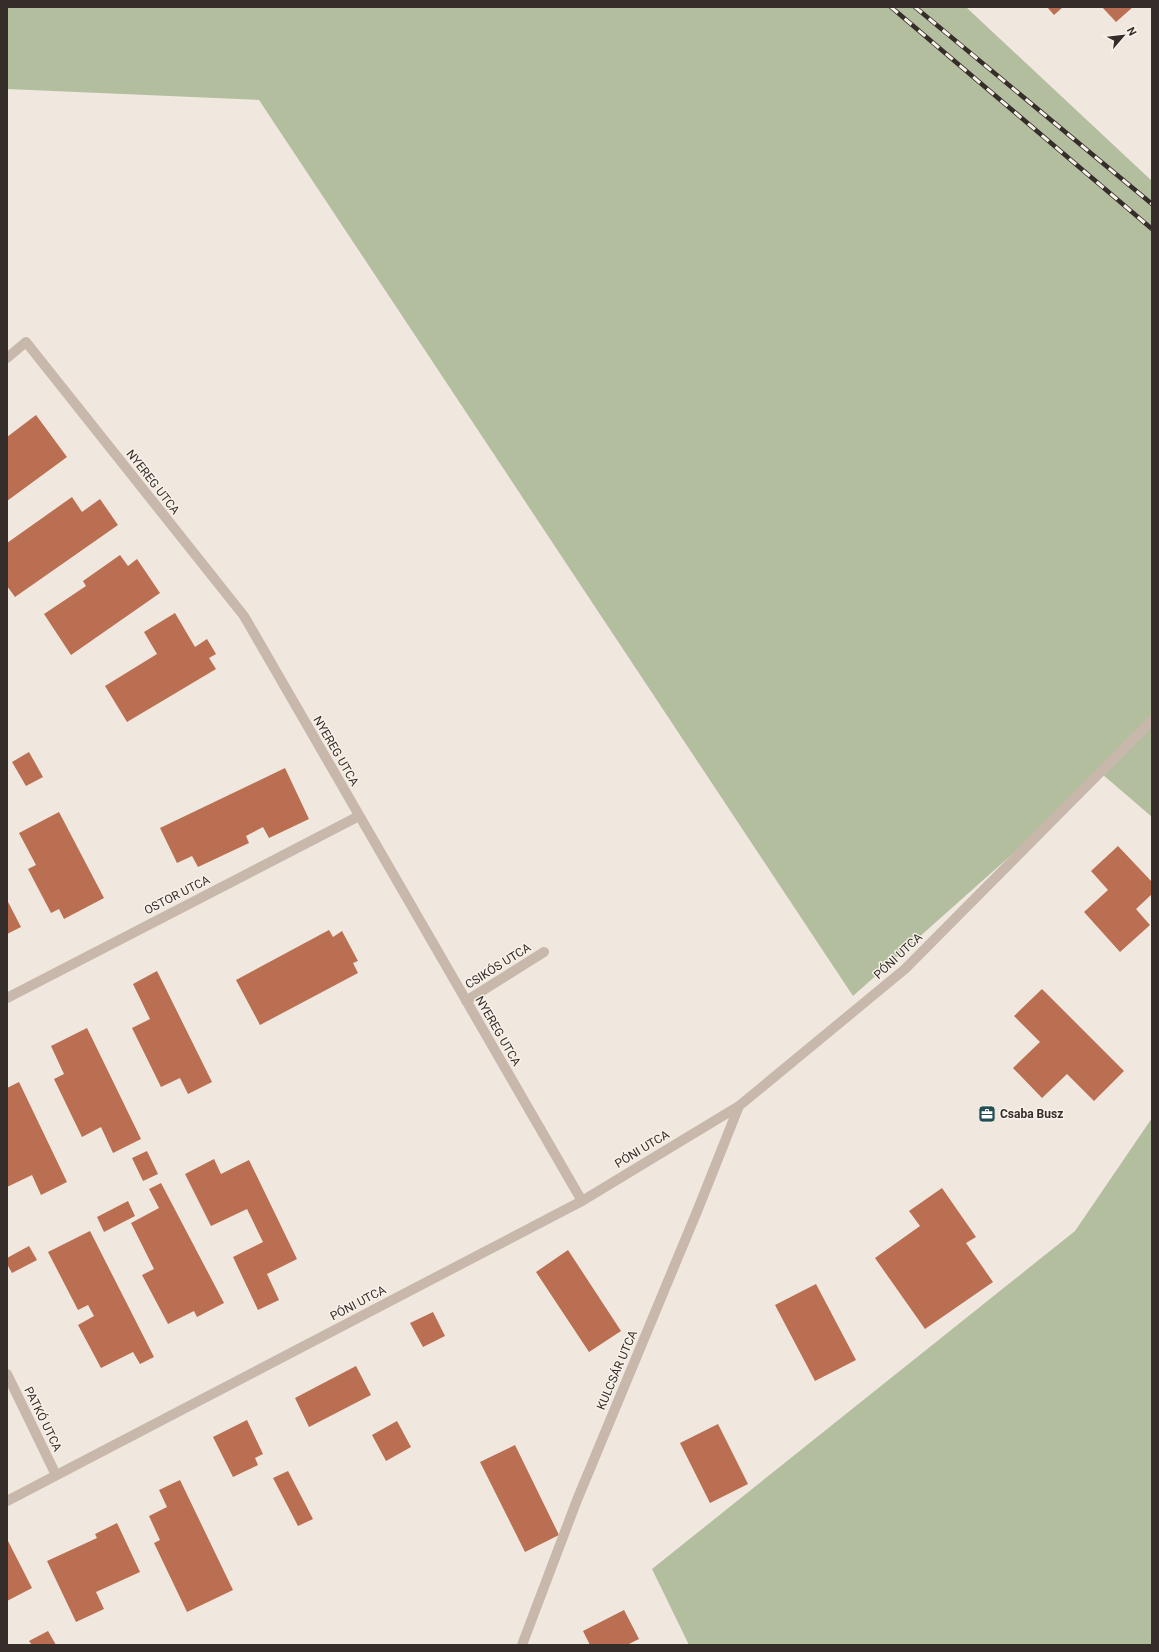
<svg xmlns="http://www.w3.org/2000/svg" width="1159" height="1652" font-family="Roboto,sans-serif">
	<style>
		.green { fill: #b3be9f }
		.building { fill: #ba6e52 }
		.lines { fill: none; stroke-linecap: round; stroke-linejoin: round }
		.minor { stroke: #c7b8ab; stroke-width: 10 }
		.rail-casing { stroke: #352d29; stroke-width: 4.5 }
		.rail { stroke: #f8f2ea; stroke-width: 3; stroke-dasharray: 9; stroke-linecap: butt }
		.labels { text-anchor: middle; stroke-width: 3; stroke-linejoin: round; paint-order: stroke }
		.street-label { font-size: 12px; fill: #352d29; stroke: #f8f2ea }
		.poi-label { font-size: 12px; font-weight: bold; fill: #352d29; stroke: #f8f2ea; text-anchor: start }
	</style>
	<rect width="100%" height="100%" fill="#f0e8de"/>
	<path class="green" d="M7,7H966L1152,181V817L1102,774L853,996L259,100L7,89Z
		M1152,1118V1645H689L652,1569L1075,1231Z"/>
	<path class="building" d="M1047,7H1063L1054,15Z
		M1102,7H1133L1116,22Z
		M36,415L67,457L7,501V437Z
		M72,497L82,512L100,499L118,525L15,597L7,586V543Z
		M120,555L128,566L137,559L160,593L71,655L44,614L86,586L83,581Z
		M175,613L195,647L207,639L216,654L209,658L216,669L127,722L105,686L157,654L144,632Z
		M29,752L43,777L26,786L12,762Z
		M285,768L309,819L269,838L263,827L246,836L249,843L198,867L192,856L177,863L160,828Z
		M59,812L104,898L64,919L59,909L51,913L28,869L36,865L19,833Z
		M1118,846L1152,882V894L1136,909L1150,925L1120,952L1084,912L1108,890L1091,871Z
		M7,900L21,927L7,934Z
		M329,930L333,937L342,931L358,961L353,963L358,973L260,1025L236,980Z
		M157,971L212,1082L188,1094L180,1078L161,1087L132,1028L150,1019L133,984Z
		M1042,989L1124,1071L1094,1101L1067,1074L1042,1098L1013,1068L1040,1042L1014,1016Z
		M87,1028L141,1139L113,1153L101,1127L82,1137L54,1079L64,1074L51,1046Z
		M19,1082L67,1182L41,1195L32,1175L7,1187V1088Z
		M147,1151L158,1174L143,1181L132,1158Z
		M214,1159L221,1174L249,1160L297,1259L267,1274L279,1300L258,1310L233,1257L263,1242L247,1209L211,1226L185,1174Z
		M161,1183L224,1303L197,1317L194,1311L168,1324L142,1275L154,1269L131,1223L159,1208L149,1189Z
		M942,1188L976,1237L966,1243L993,1282L925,1329L875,1258L920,1226L909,1211Z
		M128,1201L135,1216L104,1232L97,1217Z
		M90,1231L154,1357L140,1364L133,1352L101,1368L78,1325L94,1316L88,1305L78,1310L48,1252Z
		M29,1246L37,1260L12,1273L7,1264V1258Z
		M568,1250L621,1331L589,1352L536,1272Z
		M816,1284L856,1360L815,1381L775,1305Z
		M433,1312L445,1336L423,1347L410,1323Z
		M356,1366L371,1395L309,1427L295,1398Z
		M247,1420L263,1454L255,1458L258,1465L233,1477L213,1437Z
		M397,1421L411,1447L386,1461L372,1435Z
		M718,1424L748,1484L710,1503L680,1443Z
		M515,1445L559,1535L525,1552L480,1462Z
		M288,1471L313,1519L298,1526L273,1478Z
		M180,1480L233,1590L187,1612L154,1543L160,1540L149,1516L167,1507L159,1490Z
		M117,1523L140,1572L96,1592L104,1609L76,1622L47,1561L97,1538L95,1534Z
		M7,1539L32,1588L7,1601Z
		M624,1610L639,1639L627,1645H590L583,1631Z
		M48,1631L56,1645H32L29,1641Z"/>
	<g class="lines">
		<path class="minor" d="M7,358L26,342L244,616L582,1201
			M7,998L359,816
			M466,1001L544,952
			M7,1374L56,1475
			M7,1501L582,1201L739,1106L905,969L1152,720
			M522,1645L577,1500L698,1209L739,1106"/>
		<g class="rail-casing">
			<path id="rail" d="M891,7L1152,229
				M915,7L1152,204"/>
		</g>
		<use href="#rail" class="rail"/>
	</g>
	<defs>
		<g id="office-square" transform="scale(0.9)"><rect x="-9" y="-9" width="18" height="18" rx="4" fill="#234e53" stroke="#f8f2ea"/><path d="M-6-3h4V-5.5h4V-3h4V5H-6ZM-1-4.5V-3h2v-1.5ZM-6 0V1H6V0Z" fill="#fff"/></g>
	</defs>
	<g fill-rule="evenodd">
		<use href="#office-square" x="987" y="1114"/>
	</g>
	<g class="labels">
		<g class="street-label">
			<text transform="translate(153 482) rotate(52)" y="4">NYEREG UTCA</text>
			<text transform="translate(336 751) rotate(60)" y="4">NYEREG UTCA</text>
			<text transform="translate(177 895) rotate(-27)" y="4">OSTOR UTCA</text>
			<text transform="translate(898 956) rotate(-43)" y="4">PÓNI UTCA</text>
			<text transform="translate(498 966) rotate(-32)" y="4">CSIKÓS UTCA</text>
			<text transform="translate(498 1031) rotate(60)" y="4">NYEREG UTCA</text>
			<text transform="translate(642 1149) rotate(-31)" y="4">PÓNI UTCA</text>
			<text transform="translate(358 1303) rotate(-28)" y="4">PÓNI UTCA</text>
			<text transform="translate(617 1370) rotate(-67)" y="4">KULCSÁR UTCA</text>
			<text transform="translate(43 1419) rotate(64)" y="4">PATKÓ UTCA</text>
		</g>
		<g class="poi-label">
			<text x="1000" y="1118">Csaba Busz</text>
		</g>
	</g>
	<rect width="1159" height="1652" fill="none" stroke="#352d29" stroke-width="16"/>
	<g transform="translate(1123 36) rotate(62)" stroke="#f8f2ea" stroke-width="3" paint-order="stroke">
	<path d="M0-3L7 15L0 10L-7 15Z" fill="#352d29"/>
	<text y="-6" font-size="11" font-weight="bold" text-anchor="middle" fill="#352d29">N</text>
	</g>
</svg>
